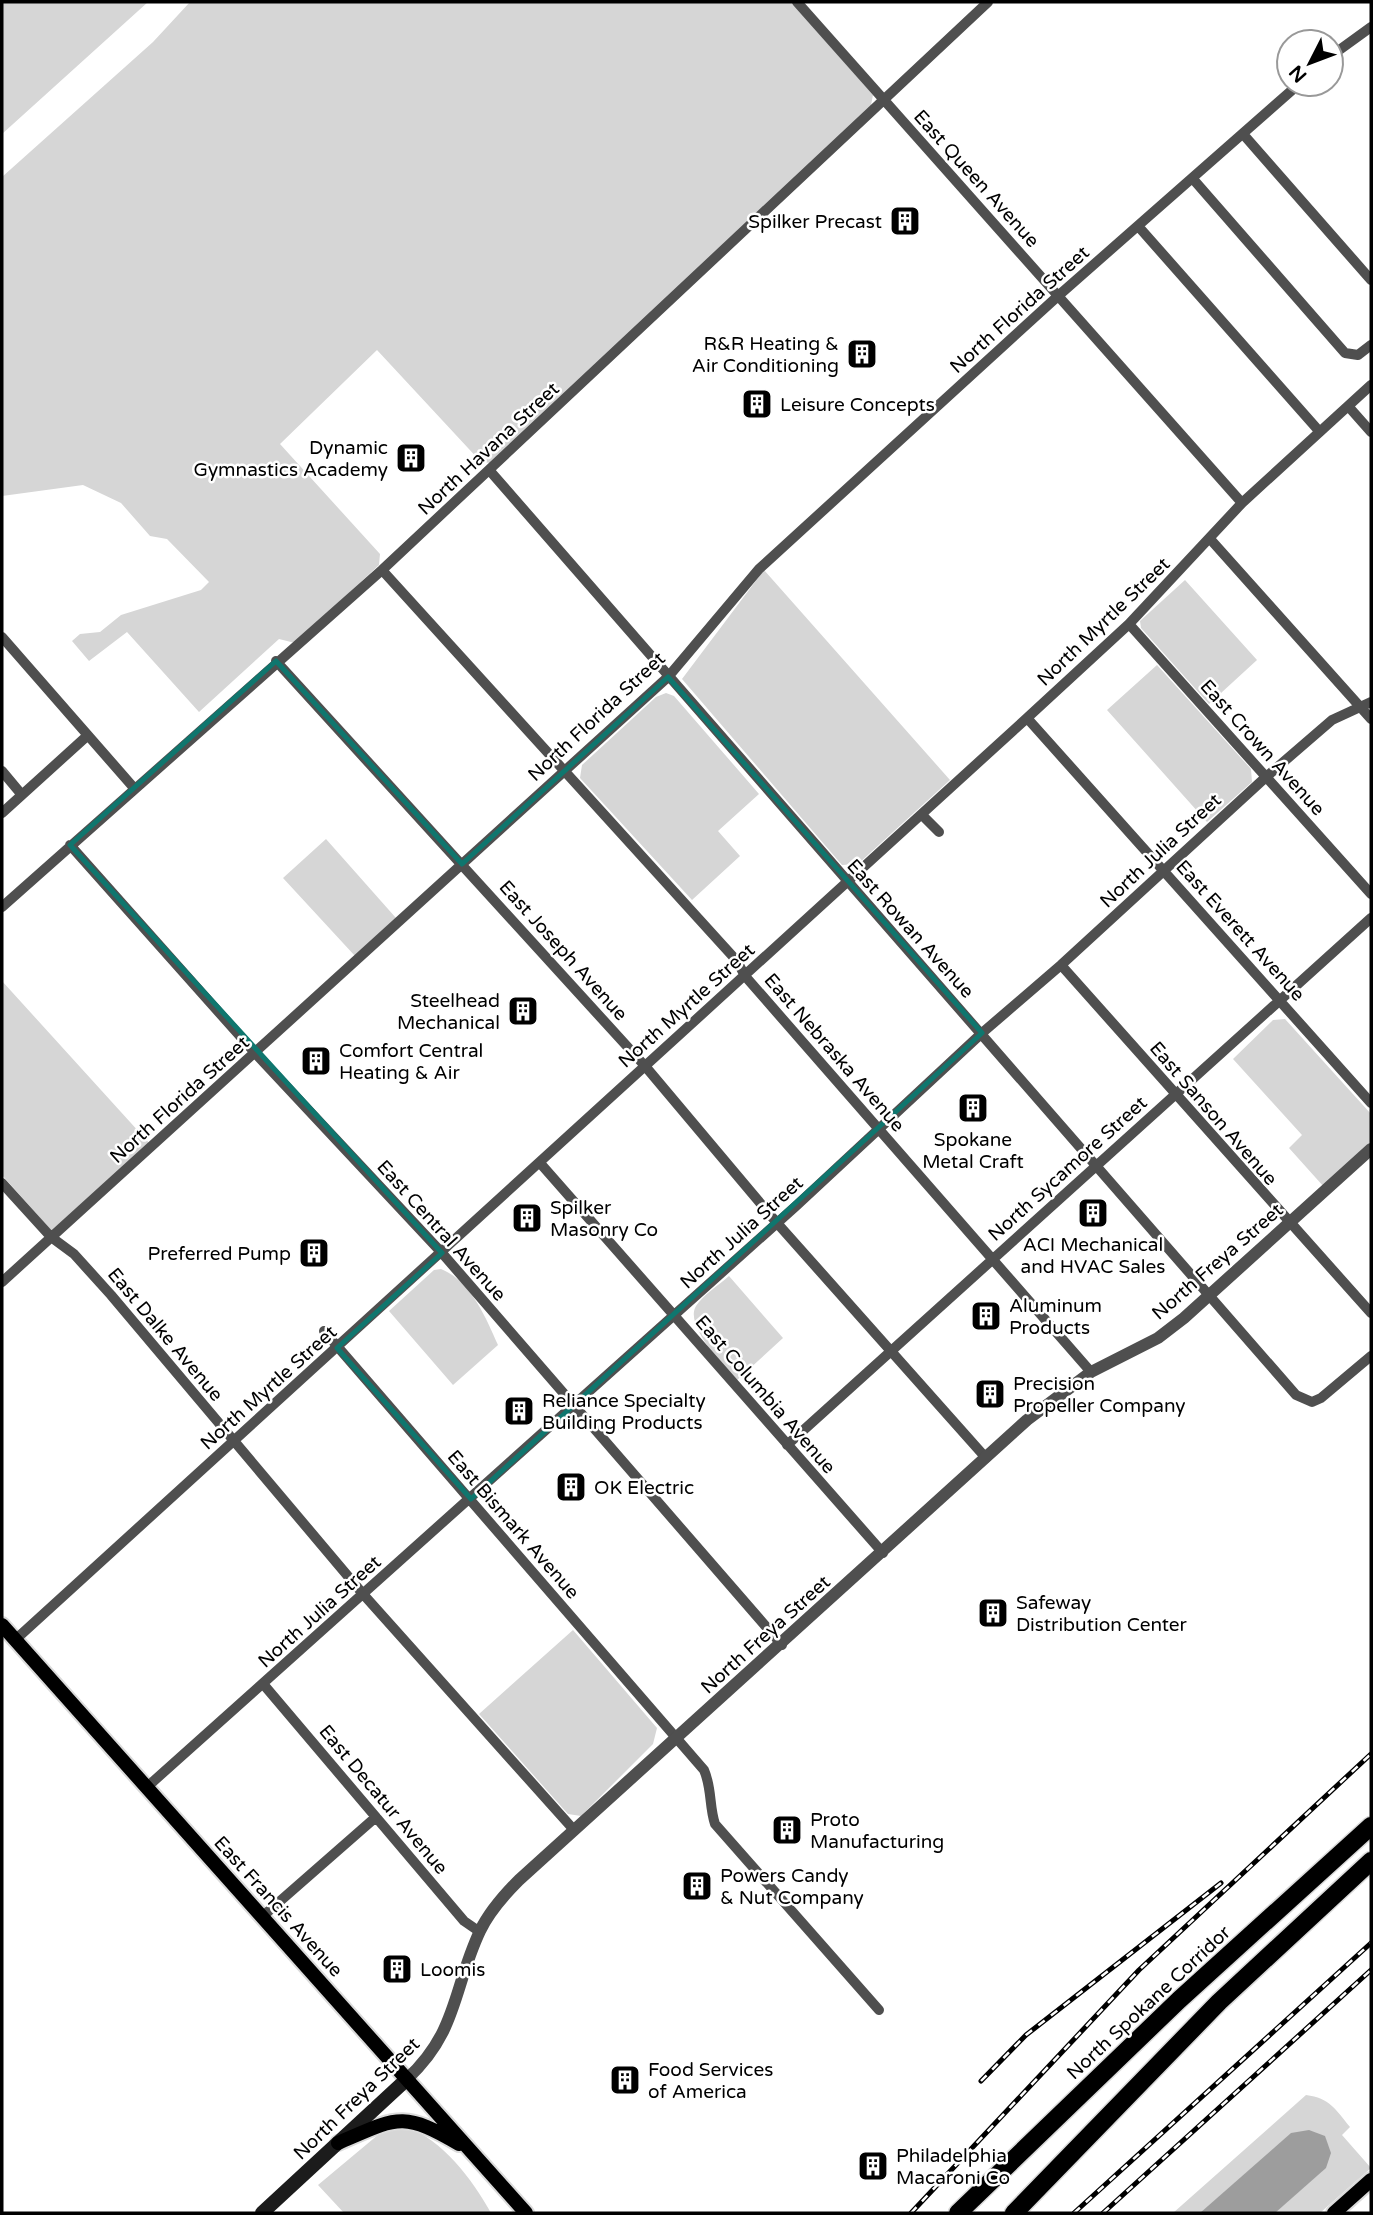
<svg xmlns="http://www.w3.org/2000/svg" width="1373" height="2215" font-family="'Varela Round',sans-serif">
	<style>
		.green { fill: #d6d6d6 }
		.water { fill: #9d9d9d }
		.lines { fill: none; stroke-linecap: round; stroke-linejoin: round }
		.primary-casing { stroke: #dbdbdb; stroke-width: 18 }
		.motorway-casing { stroke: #dbdbdb; stroke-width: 21 }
		.minor { stroke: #4f4f4f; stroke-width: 10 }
		.tertiary { stroke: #4f4f4f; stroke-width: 12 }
		.secondary { stroke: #1c1c1c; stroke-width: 14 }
		.primary { stroke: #000; stroke-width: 14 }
		.motorway { stroke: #000; stroke-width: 18 }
		.rail-casing { stroke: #000; stroke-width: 5 }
		.rail { stroke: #fff; stroke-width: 2.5; stroke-dasharray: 8; stroke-linecap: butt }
		.marked { fill: none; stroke: #0f766e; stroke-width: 5; stroke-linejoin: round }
		.labels { text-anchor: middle; stroke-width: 5; stroke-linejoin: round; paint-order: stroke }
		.street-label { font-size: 19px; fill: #000; stroke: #fff }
		.poi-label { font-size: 19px; fill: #000; stroke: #fff; text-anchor: start }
	</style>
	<rect width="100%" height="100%" fill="#fff"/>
	<path class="green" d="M2,2H148L2,134Z
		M190,2H792L873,95L870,110L492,463L481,462L377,350L280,444L380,554L379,565L295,643L279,639L199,712L127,632L89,661L72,641L80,634L100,632L121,615L201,590L209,582L167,539L150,536L121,503L83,485L2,496V177L153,42Z
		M764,570L950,780L858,864L842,865L682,679Z
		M1185,580L1257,660L1209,704L1141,628L1140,621Z
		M1157,665L1251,769L1252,782L1207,822L1107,710Z
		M666,693L674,696L759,794L718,831L740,856L692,900L580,778L582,765L656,697Z
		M326,839L396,918L355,956L283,878Z
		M2,981L150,1144L56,1230H51L2,1175Z
		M1285,1019L1371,1114V1143L1324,1187L1289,1148L1302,1135L1233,1059L1273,1020Z
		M441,1269C471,1281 486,1318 498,1345L453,1385L389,1311L434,1270Z
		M729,1276L783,1338L736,1381C724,1366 684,1325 696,1306C703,1295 719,1285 729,1276Z
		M573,1630L657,1728L653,1744L581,1816L568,1814L479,1714Z
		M1306,2095C1330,2098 1335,2109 1350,2127L1342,2135L1371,2168L1320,2213H1173Z
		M405,2126C443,2140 472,2179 491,2213H344L318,2185L385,2129Z"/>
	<path class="water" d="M1309,2130L1325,2136L1331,2153L1326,2168L1275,2213H1200L1291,2133Z"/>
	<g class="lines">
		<g class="primary-casing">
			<path id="primary" d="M2,1625L526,2213
				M338,2143C396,2118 402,2110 459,2144
				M1334,2213L1371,2180"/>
		</g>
		<g class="motorway-casing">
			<path id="motorway" d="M958,2213L1179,2000L1371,1826
				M1014,2213L1219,2002L1371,1861"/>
		</g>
		<path class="minor" d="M797,2L1242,503
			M1331,56L1371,27
			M1243,134L1371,280
			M1193,179L1345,353L1358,355L1371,345
			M1138,226L1319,431
			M1348,406L1371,432
			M490,471L1296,1395L1312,1402L1321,1398L1371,1356
			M1211,540L1371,719
			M382,570L737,961L745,976L1091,1372
			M1129,624L1371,894
			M2,637L134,788
			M276,661L645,1066L777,1223L986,1458
			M1027,718L1371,1103
			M2,771L22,795
			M2,813L87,736
			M922,815L939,832
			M70,845L256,1054L442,1253L782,1645
			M2,907L382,570L988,2
			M1061,965L1371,1313
			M540,1163L883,1553
			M2,1183L51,1237L74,1254L111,1295L363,1594L574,1830
			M2,1282L668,677L759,569L1058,296L1299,84
			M324,1331L704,1770C712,1788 709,1806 715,1824L879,2010
			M787,1445L1371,918
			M15,1640L1027,718L1129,624L1242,503L1371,385
			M264,1685L464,1921L480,1932
			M147,1787L796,1206L982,1033L1061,965L1266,777L1332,720L1371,702
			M263,1916L376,1817"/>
		<path class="tertiary" d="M407,2079C458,2032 453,1988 480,1931C489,1912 504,1895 519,1880L1027,1420L1091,1372L1158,1338L1184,1318L1371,1149"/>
		<path class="secondary" d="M262,2213L407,2079"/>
		<use href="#primary" class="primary"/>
		<use href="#motorway" class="motorway"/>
		<g class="rail-casing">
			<path id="rail" d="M981,2081L1026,2035L1221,1883
				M911,2213L1139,1970L1371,1754
				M1074,2213L1371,1943
				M1103,2213L1371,1970"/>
		</g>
		<use href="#rail" class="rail"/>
	</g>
	<path class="marked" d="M276,661L462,864L668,677L982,1033L471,1499L337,1348L442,1253L70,845Z"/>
	<defs>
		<g id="building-square" transform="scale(1.575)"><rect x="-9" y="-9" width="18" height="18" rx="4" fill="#000" stroke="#fff"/><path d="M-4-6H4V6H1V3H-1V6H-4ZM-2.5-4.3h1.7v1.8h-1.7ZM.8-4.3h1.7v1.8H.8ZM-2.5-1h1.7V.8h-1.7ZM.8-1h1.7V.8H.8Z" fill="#fff"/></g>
	</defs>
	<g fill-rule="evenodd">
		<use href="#building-square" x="905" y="221"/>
		<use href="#building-square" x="862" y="354"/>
		<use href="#building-square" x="757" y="404"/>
		<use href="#building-square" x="411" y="458"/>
		<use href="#building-square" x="523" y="1011"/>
		<use href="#building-square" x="316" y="1061"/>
		<use href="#building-square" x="973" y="1108"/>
		<use href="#building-square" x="1093" y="1213"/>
		<use href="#building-square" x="527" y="1218"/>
		<use href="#building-square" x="314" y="1253"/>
		<use href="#building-square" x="986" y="1316"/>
		<use href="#building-square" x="990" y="1394"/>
		<use href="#building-square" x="519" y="1411"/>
		<use href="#building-square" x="571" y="1487"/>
		<use href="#building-square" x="993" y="1613"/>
		<use href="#building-square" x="787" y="1830"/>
		<use href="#building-square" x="697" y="1886"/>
		<use href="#building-square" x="397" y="1969"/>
		<use href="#building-square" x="625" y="2080"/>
		<use href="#building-square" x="873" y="2166"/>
	</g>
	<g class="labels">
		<g class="street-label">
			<text transform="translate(977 178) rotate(48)" y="7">East Queen Avenue</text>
			<text transform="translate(1019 309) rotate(-42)" y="7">North Florida Street</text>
			<text transform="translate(488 448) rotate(-43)" y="7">North Havana Street</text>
			<text transform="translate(1103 621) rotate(-44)" y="7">North Myrtle Street</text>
			<text transform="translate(596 716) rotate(-43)" y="7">North Florida Street</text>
			<text transform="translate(1263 747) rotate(48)" y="7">East Crown Avenue</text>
			<text transform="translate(1160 850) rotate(-43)" y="7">North Julia Street</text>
			<text transform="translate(911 928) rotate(48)" y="7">East Rowan Avenue</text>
			<text transform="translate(1241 930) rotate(48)" y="7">East Everett Avenue</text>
			<text transform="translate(564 950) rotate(48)" y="7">East Joseph Avenue</text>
			<text transform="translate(686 1005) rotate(-42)" y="7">North Myrtle Street</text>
			<text transform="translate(835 1052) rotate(49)" y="7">East Nebraska Avenue</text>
			<text transform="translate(179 1099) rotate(-42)" y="7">North Florida Street</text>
			<text transform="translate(1214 1113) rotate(49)" y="7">East Sanson Avenue</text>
			<text transform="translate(1067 1168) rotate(-42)" y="7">North Sycamore Street</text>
			<text transform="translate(442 1230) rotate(48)" y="7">East Central Avenue</text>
			<text transform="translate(741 1232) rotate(-42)" y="7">North Julia Street</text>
			<text transform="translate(1217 1261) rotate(-41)" y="7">North Freya Street</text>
			<text transform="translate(166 1334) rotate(50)" y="7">East Dalke Avenue</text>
			<text transform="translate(268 1387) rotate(-42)" y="7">North Myrtle Street</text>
			<text transform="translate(766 1394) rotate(49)" y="7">East Columbia Avenue</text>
			<text transform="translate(514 1524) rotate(49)" y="7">East Bismark Avenue</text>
			<text transform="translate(319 1611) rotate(-42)" y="7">North Julia Street</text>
			<text transform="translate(765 1634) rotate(-42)" y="7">North Freya Street</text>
			<text transform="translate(384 1799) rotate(50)" y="7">East Decatur Avenue</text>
			<text transform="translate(279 1906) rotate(48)" y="7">East Francis Avenue</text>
			<text transform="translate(1148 2002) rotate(-43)" y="7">North Spokane Corridor</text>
			<text transform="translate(356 2098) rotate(-44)" y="7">North Freya Street</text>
		</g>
		<g class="poi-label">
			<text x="882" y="228" text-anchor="end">Spilker Precast</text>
			<text x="839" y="350" text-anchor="end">R&amp;R Heating &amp;<tspan x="839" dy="22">Air Conditioning</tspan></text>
			<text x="780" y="411">Leisure Concepts</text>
			<text x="388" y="454" text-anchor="end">Dynamic<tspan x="388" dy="22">Gymnastics Academy</tspan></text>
			<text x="500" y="1007" text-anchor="end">Steelhead<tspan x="500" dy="22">Mechanical</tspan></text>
			<text x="339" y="1057">Comfort Central<tspan x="339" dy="22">Heating &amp; Air</tspan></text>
			<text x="973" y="1146" text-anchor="middle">Spokane<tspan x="973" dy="22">Metal Craft</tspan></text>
			<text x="550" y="1214">Spilker<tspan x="550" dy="22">Masonry Co</tspan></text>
			<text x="1093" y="1251" text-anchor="middle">ACI Mechanical<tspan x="1093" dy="22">and HVAC Sales</tspan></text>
			<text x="291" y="1260" text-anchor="end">Preferred Pump</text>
			<text x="1009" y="1312">Aluminum<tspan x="1009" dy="22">Products</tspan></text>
			<text x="1013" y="1390">Precision<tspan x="1013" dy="22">Propeller Company</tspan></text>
			<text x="542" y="1407">Reliance Specialty<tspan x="542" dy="22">Building Products</tspan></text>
			<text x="594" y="1494">OK Electric</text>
			<text x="1016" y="1609">Safeway<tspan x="1016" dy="22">Distribution Center</tspan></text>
			<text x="810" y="1826">Proto<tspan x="810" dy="22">Manufacturing</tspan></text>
			<text x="720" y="1882">Powers Candy<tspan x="720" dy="22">&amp; Nut Company</tspan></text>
			<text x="420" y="1976">Loomis</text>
			<text x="648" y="2076">Food Services<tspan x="648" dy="22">of America</tspan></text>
			<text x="896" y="2162">Philadelphia<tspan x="896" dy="22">Macaroni Co</tspan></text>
		</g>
	</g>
	<rect width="1373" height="2215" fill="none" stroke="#000000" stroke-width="7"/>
	<g transform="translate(1310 63) rotate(228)"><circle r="33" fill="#ffffff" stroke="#999999" stroke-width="2"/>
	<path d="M0-5L12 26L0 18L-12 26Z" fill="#000000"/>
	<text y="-10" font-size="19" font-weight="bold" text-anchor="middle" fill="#000000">N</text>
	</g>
</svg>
